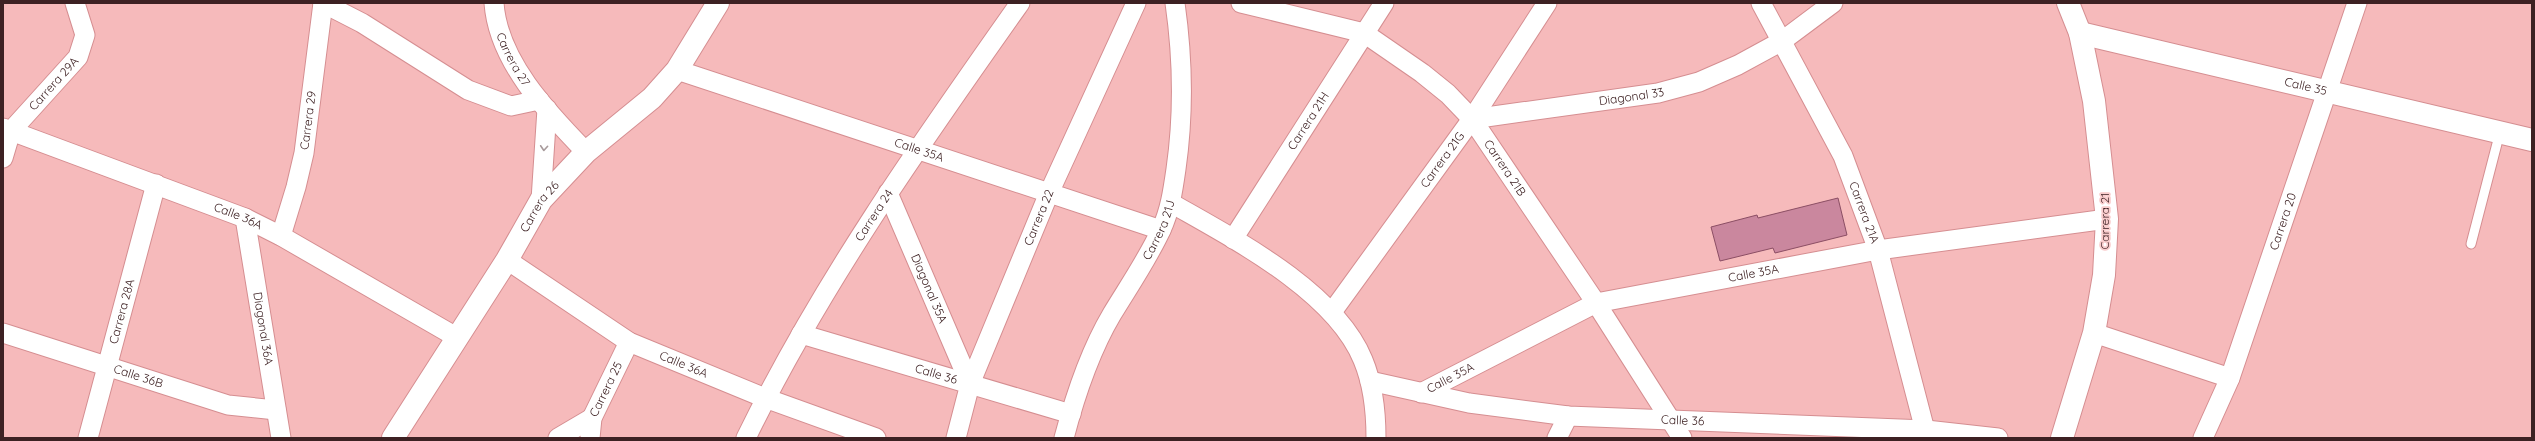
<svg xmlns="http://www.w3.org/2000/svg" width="2535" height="441" font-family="Quicksand,sans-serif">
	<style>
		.building { fill: #ca879e; stroke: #8b4e64 }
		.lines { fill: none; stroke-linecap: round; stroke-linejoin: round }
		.lane-casing { stroke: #d58e91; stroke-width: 11 }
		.street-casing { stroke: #d58e91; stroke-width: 21 }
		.secondary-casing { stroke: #d58e91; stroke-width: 24 }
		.lane { stroke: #fff; stroke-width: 9 }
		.street { stroke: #fff; stroke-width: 19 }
		.secondary { stroke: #fff; stroke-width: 22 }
		.oneway { stroke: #a89b9c }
		.labels { text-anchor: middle; stroke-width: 3.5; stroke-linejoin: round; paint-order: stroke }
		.street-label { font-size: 12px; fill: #3d2123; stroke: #f9cccc }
	</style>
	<rect width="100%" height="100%" fill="#f6babb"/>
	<path class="building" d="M1838,198L1847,235L1775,253L1773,248L1720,261L1711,227L1757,215L1758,218Z"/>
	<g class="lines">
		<g class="lane-casing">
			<path id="lane" d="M2471,244L2500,132"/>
		</g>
		<g class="street-casing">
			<g id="street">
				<path d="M323,3L362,23L468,90L511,106L539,100"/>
				<path id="s1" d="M494,3C498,61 547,112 586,152"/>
				<path id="s2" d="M1241,3L1364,33L1422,73L1448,94L1472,119L1596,303L1682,438"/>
				<path id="s3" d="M1761,3L1843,156L1878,250L1927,438"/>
				<path id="s4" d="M677,70L1161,230"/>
				<path id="s5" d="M1472,119L1658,93L1699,82L1738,65L1782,41L1833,3"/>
				<path id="s6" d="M3,128L245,218L281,236L458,338"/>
				<path id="s7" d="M3,158L11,131L78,57L85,35L75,3"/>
				<path id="s8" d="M888,193L970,384"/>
				<path d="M541,200L547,109"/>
				<path d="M1171,203C1234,239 1335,291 1363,360C1373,384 1376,413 1376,438"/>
				<path id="s9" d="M245,218L281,438"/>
				<path id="s10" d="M281,236L296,187L304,153L323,3"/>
				<path id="s11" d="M1233,239L1384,3"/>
				<path id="s12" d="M507,260L629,342L765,398L876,438"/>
				<path id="s13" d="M1332,312L1472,119L1547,3"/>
				<path id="s14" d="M3,333L228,405L276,410"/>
				<path d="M2094,333L2230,378"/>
				<path id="s15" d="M801,334L1071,414"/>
				<path id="s16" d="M1370,381L1469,403L1568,416L1926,430L1998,438"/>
				<path id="s17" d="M1421,393L1596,303L1878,250L2107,219"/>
				<path id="s18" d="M88,438L156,184"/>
				<path d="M558,438L592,418"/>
				<path id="s19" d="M590,438L592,418L629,342"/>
				<path id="s20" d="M746,438C821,284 921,143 1020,3"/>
				<path id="s21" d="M956,438L970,384L1049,193L1136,3"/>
				<path id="s22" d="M1064,438C1075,396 1090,351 1112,314C1129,286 1147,260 1161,230C1170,211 1173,190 1176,169C1184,113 1183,59 1175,3"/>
				<path d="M1557,438L1568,416"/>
				<path id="s23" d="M2203,438L2230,378L2357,3"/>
			</g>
		</g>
		<g class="secondary-casing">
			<g id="secondary">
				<path id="s24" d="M2080,33L2532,140"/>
				<path id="s25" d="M393,438L507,260L541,200L586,152L652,98L677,70L718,3"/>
				<path d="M2062,438L2094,333L2104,275L2107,219L2094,101L2080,33L2068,3"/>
			</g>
		</g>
		<use href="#lane" class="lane"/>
		<use href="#street" class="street"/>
		<use href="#secondary" class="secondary"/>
	</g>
	<defs><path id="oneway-chevron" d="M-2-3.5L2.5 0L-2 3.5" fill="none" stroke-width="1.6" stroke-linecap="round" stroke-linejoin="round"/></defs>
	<use class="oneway" href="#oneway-chevron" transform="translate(544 148) rotate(94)"/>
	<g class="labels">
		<g class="street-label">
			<text dy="4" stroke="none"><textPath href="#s1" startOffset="60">Carrera 27</textPath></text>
			<text dy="4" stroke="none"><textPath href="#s7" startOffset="92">Carrera 29A</textPath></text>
			<text dy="4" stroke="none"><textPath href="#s24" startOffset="232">Calle 35</textPath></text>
			<text dy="4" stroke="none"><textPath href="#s5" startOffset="161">Diagonal 33</textPath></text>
			<text dy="4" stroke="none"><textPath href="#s10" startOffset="119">Carrera 29</textPath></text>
			<text dy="4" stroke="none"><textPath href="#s11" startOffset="140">Carrera 21H</textPath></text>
			<text dy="4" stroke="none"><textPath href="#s4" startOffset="255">Calle 35A</textPath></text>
			<text dy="4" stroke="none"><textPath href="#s13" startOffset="188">Carrera 21G</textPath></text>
			<text dy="4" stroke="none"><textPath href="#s2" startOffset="324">Carrera 21B</textPath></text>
			<text dy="4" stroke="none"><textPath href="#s25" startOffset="274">Carrera 26</textPath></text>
			<text dy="4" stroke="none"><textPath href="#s3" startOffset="234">Carrera 21A</textPath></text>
			<text dy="4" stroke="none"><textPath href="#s20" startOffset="257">Carrera 24</textPath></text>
			<text dy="4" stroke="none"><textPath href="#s6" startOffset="251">Calle 36A</textPath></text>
			<text dy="4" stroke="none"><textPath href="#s21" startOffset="236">Carrera 22</textPath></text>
			<text transform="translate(2105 221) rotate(-90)" y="4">Carrera 21</text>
			<text dy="4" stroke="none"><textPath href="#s23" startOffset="231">Carrera 20</textPath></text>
			<text dy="4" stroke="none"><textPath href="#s22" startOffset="230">Carrera 21J</textPath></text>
			<text dy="4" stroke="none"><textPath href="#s17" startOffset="357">Calle 35A</textPath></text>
			<text dy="4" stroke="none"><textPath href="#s8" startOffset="104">Diagonal 35A</textPath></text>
			<text dy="4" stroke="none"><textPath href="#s18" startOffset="131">Carrera 28A</textPath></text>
			<text dy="4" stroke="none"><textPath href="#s9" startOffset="112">Diagonal 36A</textPath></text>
			<text dy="4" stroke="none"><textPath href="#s12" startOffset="206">Calle 36A</textPath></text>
			<text dy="4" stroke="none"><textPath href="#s15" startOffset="141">Calle 36</textPath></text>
			<text dy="4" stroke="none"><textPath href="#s14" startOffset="142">Calle 36B</textPath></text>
			<text dy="4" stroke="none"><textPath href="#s17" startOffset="33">Calle 35A</textPath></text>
			<text dy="4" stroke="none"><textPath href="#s19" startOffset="52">Carrera 25</textPath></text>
			<text dy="4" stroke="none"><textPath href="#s16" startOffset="316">Calle 36</textPath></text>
		</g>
	</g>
	<rect width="2535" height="441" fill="none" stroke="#3d2123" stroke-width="8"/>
</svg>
